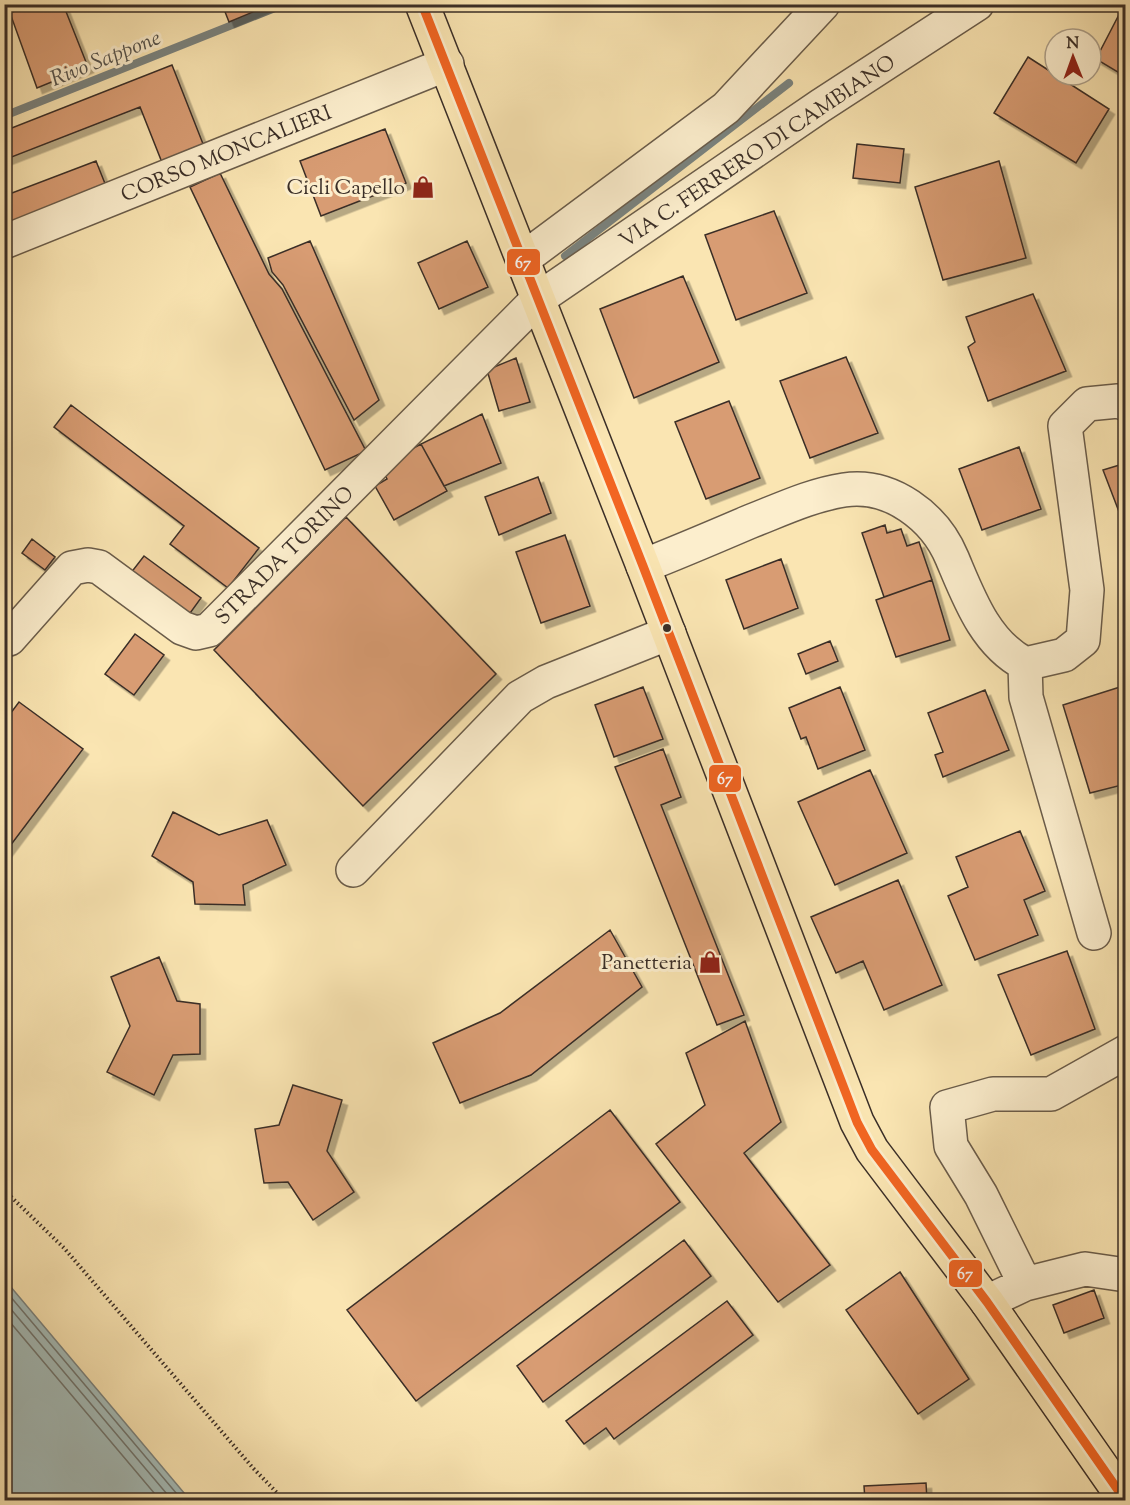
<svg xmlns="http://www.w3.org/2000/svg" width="1130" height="1505" font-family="'Sorts Mill Goudy',serif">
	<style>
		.water { fill: #a4bcb9; stroke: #7a837f; stroke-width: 1.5 }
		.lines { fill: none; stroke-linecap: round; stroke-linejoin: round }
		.shore { stroke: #6f7570; stroke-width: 1.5 }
		.stream { stroke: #7a837f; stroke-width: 8 }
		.building { fill: #d89c73; stroke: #3a2e27; stroke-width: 1.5; filter: url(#shadow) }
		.minor-casing { stroke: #6a5c4a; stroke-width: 36 }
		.major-casing { stroke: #3a2e27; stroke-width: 36 }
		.path { stroke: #3a2e27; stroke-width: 4; stroke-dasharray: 1.5 3; stroke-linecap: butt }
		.minor { stroke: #fceecd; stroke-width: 33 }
		.major { stroke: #fae5b2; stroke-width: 33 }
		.bus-1-casing { stroke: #fceecd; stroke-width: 14 }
		.bus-1 { stroke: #f26522; stroke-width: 9 }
		.bus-dot { fill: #3a2e27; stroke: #fceecd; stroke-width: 2 }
		.labels { text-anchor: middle; stroke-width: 6; stroke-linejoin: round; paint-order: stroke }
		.street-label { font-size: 21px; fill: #3a2e27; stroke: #fceecd }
		.poi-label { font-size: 21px; fill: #3a2e27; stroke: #fceecd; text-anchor: end }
		.water-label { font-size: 22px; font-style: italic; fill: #54524c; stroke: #fceecd }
		.line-badge { stroke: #fceecd; stroke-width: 2 }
		.badge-label { font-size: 16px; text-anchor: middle; font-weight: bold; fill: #fff }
	</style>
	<defs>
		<filter id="shadow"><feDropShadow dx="5.5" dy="5.5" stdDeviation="0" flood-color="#0004"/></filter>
	</defs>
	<rect width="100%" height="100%" fill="#fae5b2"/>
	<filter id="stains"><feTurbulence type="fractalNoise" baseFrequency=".00333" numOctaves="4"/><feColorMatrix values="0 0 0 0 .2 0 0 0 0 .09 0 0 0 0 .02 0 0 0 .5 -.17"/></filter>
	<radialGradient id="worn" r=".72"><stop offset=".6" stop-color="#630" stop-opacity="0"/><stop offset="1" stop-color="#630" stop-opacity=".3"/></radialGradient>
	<path class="water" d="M4,1280H5L190,1500H5Z"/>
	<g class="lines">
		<path class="shore" d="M4,1289L182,1500
			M4,1301L172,1500
			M4,1315L160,1500"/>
		<path class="stream" d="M4,116L285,4
			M565,256L789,83"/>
	</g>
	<path class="building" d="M32,4H63L88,67L37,88L10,13Z
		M222,4H272L229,22Z
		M1124,5L1126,7V77L1096,59Z
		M1028,57L1109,109L1076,163L994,113Z
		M172,65L207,154L165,170L140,107L4,160V131Z
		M385,129L406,183L321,216L300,161Z
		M857,144L904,149L900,183L853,178Z
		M96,161L108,191L4,231V196Z
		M999,161L1026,258L943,280L915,187Z
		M220,173L269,274L282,289L366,451L325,470L190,187Z
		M774,211L807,293L736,320L705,235Z
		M310,241L379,400L354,420L283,285L272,272L268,258Z
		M467,241L488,287L439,309L418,263Z
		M683,276L719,362L634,398L600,309Z
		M1033,294L1066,371L988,401L968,347L975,342L966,317Z
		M846,357L878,433L810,458L780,381Z
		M516,358L530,402L499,411L487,370Z
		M729,401L760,478L706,499L675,422Z
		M71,405L259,548L228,588L170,544L184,526L54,427Z
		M482,414L501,463L444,486L421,444Z
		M421,444L447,491L394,520L375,486L387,479L380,466Z
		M1019,447L1041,509L982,530L959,469Z
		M1126,463V530L1103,470Z
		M538,477L551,513L499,535L485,497Z
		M346,517L496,674L363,806L214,650Z
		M885,525L887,533L901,529L907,546L919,542L932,580L884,597L862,533Z
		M565,535L590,606L541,623L516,552Z
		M32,539L55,557L45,570L22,553Z
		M144,556L201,598L188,616L130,574Z
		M781,559L798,608L744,629L726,580Z
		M932,580L950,640L896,657L876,600Z
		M135,634L164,655L134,695L105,674Z
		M830,641L838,661L806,674L798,654Z
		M643,687L663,739L614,757L595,705Z
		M840,687L865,750L818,769L806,737L801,739L789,708Z
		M1120,687L1126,710V784L1090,793L1063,705Z
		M985,690L1009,750L943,777L935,755L943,752L928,713Z
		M19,702L83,749L4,854V722Z
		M663,749L681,797L661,805L744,1015L717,1025L615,767Z
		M870,770L907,853L835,885L798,802Z
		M173,812L219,835L267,820L286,865L243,885L245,905L195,904L193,882L152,856Z
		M1020,831L1045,891L1024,900L1038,935L975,960L948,896L968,887L956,857Z
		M898,880L942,985L884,1010L863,961L836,973L811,917Z
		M610,930L642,987L531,1075L460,1103L433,1043L500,1013Z
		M1067,951L1095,1029L1031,1055L998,975Z
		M159,957L177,1001L200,1004V1054L173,1055L154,1095L107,1072L130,1026L111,977Z
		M745,1021L781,1122L744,1153L830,1265L778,1302L656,1144L705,1105L686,1053Z
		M293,1085L342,1100L327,1151L354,1192L313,1220L288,1182L264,1183L255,1129L279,1125Z
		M610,1110L680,1202L416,1401L347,1310Z
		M684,1240L711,1276L543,1402L517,1366Z
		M900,1272L969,1379L918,1414L846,1310Z
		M1094,1290L1104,1318L1064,1333L1053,1305Z
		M727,1301L753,1335L614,1439L606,1428L584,1444L566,1421Z
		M926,1483L927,1500H865L864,1486Z"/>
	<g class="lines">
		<g class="minor-casing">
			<path id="minor" d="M4,242L447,64
				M523,259L726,108L823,4
				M643,566C679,552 714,537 749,522C780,510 811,495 844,490C891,483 935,517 952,558C969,598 985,643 1025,664L1064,655L1083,640L1087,590L1065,426L1087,404L1118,401L1126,404
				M9,639L72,568L88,565L99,567L182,628L196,633L209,630L538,299L820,106L977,4
				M1025,664L1026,697L1094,933
				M353,870L520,697L546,682L669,633
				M1025,1284L981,1195L951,1146L947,1107L993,1094H1051L1126,1052
				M987,1302L1025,1284L1085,1269L1126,1275"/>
		</g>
		<g class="major-casing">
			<path id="major" d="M422,4L643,566L857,1122L872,1150L987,1302L1125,1500"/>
		</g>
		<path class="path" d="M4,1181L6,1192L64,1248L253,1468L284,1500"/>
		<use href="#minor" class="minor"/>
		<use href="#major" class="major"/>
		<g class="bus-1-casing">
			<path id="bus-1" d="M422,4L643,566L857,1122L872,1150L987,1302L1125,1500"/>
		</g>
		<use href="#bus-1" class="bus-1"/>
	</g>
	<defs>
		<g id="shop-bare" transform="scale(1.8)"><path d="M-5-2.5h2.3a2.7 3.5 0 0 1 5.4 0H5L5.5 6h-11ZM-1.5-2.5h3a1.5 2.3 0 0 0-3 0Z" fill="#8f2418" stroke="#fceecd" stroke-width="2.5" paint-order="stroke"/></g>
	</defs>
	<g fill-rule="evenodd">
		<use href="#shop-bare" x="423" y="187"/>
		<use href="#shop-bare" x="710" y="962"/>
	</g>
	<circle class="bus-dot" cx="667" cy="628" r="5"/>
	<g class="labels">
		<g class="street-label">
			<text transform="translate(757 151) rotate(-34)" y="7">VIA C. FERRERO DI CAMBIANO</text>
			<text transform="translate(226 153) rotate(-22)" y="7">CORSO MONCALIERI</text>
			<text transform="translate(284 555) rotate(-45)" y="7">STRADA TORINO</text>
		</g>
		<g class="poi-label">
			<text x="405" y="194">Cicli Capello</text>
			<text x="692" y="969">Panetteria</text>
		</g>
		<g class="water-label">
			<text transform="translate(105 57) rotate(-22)" y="8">Rivo Sappone</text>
		</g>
	</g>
	<g class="line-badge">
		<rect x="506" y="248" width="35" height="28" rx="6" fill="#f26522"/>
		<rect x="708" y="764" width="34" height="29" rx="6" fill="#f26522"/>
		<rect x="948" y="1259" width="35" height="29" rx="6" fill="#f26522"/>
	</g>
	<g class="badge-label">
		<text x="523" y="268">67</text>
		<text x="725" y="784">67</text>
		<text x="965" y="1279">67</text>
	</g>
	<rect width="1130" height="1505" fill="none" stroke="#fae5b2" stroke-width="24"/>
	<rect x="6" y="6" width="1118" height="1493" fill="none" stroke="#3a2e27" stroke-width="3"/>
	<rect x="12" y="12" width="1106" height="1481" fill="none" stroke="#3a2e27" stroke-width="1.5"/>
	<g transform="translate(1073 57) rotate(359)"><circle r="28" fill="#fceecd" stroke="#aea18b" stroke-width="1.5"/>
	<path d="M0-4.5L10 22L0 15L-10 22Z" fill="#8f2418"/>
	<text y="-9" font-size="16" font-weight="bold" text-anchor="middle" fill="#3a2e27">N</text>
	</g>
	<rect width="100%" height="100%" filter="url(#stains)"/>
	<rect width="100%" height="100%" fill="url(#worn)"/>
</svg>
